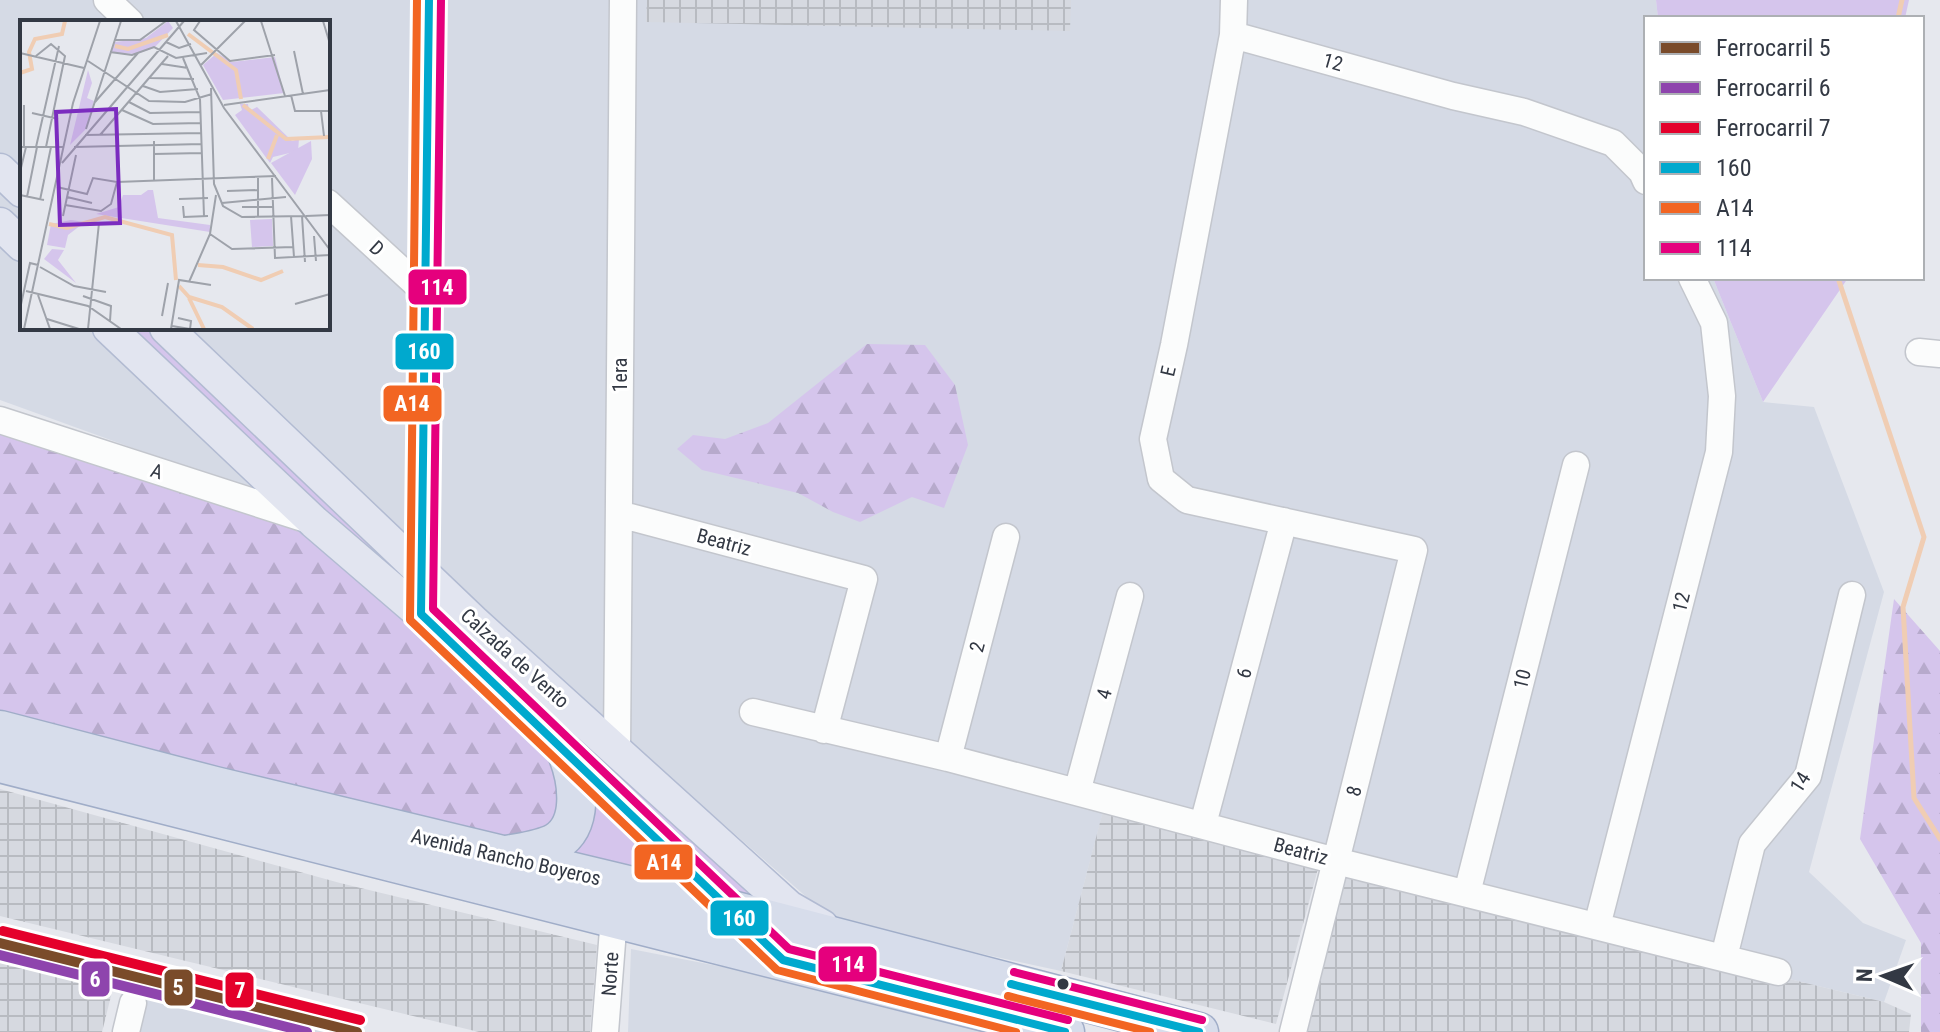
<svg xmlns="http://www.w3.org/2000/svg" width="1940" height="1032" font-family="'Roboto Condensed',sans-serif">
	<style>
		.residential { fill: #d5dae5; fill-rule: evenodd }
		.industrial { fill: url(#industrial-grid) }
		.grass { fill: #d5c5ec }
		.forest { fill: url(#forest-firs) }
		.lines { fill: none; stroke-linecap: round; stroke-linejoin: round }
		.stream { stroke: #f0cdb3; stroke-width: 5 }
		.minor-casing { stroke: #c3c6cd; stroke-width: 29 }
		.major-casing { stroke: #b2bbd2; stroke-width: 35 }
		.highway-casing { stroke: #a0adc8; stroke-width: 41 }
		.minor { stroke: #fbfcfc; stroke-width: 26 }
		.major { stroke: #e2e5f0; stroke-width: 32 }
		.highway { stroke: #d7ddeb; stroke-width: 38 }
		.bus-1-casing { stroke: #fff; stroke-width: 14 }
		.bus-2-casing { stroke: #fff; stroke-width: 14 }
		.bus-3-casing { stroke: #fff; stroke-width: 14 }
		.bus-1 { stroke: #00a9ce; stroke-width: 8 }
		.bus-2 { stroke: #f26522; stroke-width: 8 }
		.bus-3 { stroke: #e5007d; stroke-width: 8 }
		.rail-1-casing { stroke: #fff; stroke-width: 16 }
		.rail-2-casing { stroke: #fff; stroke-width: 16 }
		.rail-3-casing { stroke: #fff; stroke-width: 16 }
		.rail-1 { stroke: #7a4b2a; stroke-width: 10 }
		.rail-2 { stroke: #8e44ad; stroke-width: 10 }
		.rail-3 { stroke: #e4002b; stroke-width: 10 }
		.bus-dot { fill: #333944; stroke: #fff; stroke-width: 3 }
		.labels { text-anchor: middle; stroke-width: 6; stroke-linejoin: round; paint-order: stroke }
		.street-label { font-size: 20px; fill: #333944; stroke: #fff }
		.inset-river { fill: none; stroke: #f0cdb3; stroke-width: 4 }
		.inset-road { fill: none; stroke: #9ea2aa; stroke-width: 2 }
		.view { fill: #7b2cbf; fill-opacity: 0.15; stroke: #7b2cbf; stroke-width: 4 }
		.inset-edge { fill: none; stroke: #333944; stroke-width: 4 }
		.line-badge { stroke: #fff; stroke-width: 3 }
		.badge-label { font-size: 22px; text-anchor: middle; font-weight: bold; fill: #fff }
	</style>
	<defs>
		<pattern id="industrial-grid" width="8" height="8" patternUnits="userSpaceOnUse" patternTransform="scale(2)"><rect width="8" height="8" fill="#d6d9e0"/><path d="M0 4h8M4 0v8" fill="none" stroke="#b8bbc1"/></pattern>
		<pattern id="forest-firs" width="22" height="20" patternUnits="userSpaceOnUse" patternTransform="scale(2)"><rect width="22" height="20" fill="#d5c5ec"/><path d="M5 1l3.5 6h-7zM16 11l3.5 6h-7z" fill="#b7aacc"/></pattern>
	</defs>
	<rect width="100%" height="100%" fill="#e6e8ee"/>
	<path class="residential" d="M0,0H1656L1658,18H1646V278H1713L1763,402L1814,407L1884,592L1809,872L1863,923L1906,940L1884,1002L1103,812L1061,971L835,922L407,547L0,400ZM22,22H328V328H22Z
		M631,949L780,978L992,1032H628Z
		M127,984L332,1032H115Z"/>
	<path class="industrial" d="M647,0H1071L1070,31L646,22Z
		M0,789L340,883L597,945L590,1032H479L0,916Z
		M1103,811L1319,865L1276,1024L1061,971Z
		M1345,871L1884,1002L1911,1014L1909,1032H1302Z
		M0,959L113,988L102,1032H0Z"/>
	<path class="grass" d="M1656,0H1909L1905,18H1658Z
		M1713,278H1848L1763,402Z
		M124,328H158L389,552L367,550Z
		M458,623L755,898L743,904L490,666Z
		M594,791L675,874L563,851Z"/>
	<path class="forest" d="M867,344L925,345L955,385L968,445L944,508L912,497L860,522L833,512L798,493L702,470L677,449L693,435L725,439L768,423Z
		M0,420L314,522L568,756L575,815L519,852L0,717Z
		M1894,599L1940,651V1032H1921V943L1860,839Z"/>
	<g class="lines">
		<path class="stream" d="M1898,18L1902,0
			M1838,278L1924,537L1903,607L1914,798L1940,839"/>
		<g class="minor-casing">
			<path id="minor" d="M107,0L130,22
				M1234,0L1233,35L1174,345L1153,439L1161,479L1187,500L1414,550L1293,1032
				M1233,35L1453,96L1524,112L1613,143L1642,172L1646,181
				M328,203L426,293
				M1919,352L1940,354
				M0,420L312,521
				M619,514L864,579L824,730
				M422,584L429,0
				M753,712L948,758L1336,861L1778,972
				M617,749L623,0
				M948,758L1006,537
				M1077,792L1130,596
				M1203,824L1284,521
				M1467,893L1576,465
				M1597,926L1719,452L1722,396L1714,323L1692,278
				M1724,957L1752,844L1808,776L1852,595
				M126,1032L133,1003
				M605,1032L614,917"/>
		</g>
		<g class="major-casing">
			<path id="major" d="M0,170L22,191
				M0,224L22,245
				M109,328L314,522L421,614L728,909
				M166,328L473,621L789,907L822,926"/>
		</g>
		<g class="highway-casing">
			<path id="highway" d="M0,730L215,786L728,909L1199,1032
				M0,763C355,855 710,942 1065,1032
				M507,855C522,852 542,850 556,842C584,825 578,782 568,756"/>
		</g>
		<use href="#minor" class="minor"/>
		<use href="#major" class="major"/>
		<use href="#highway" class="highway"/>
		<g class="bus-1-casing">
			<path id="bus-1" d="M429,0L421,614L783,960L1065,1032
				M1011,984L1199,1032"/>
		</g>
		<g class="bus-2-casing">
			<path id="bus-2" d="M417,0L410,620L777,970L1016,1032
				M1008,996L1150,1032"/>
		</g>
		<g class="bus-3-casing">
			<path id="bus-3" d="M441,0L433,609L789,949L1068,1020
				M1014,972L1202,1020"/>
		</g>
		<use href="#bus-1" class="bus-1"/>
		<use href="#bus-2" class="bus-2"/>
		<use href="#bus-3" class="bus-3"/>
		<g class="rail-1-casing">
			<path id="rail-1" d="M0,943L357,1032"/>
		</g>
		<g class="rail-2-casing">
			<path id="rail-2" d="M0,955L307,1032"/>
		</g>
		<g class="rail-3-casing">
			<path id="rail-3" d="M3,931L360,1020"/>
		</g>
		<use href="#rail-1" class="rail-1"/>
		<use href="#rail-2" class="rail-2"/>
		<use href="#rail-3" class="rail-3"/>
	</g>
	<circle class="bus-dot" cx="1063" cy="984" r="7"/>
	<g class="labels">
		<g class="street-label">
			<text transform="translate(1333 62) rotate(16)" y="7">12</text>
			<text transform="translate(377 248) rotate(42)" y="7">D</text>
			<text transform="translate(1168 371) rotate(-77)" y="7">E</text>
			<text transform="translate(620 375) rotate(-90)" y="7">1era</text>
			<text transform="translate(157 471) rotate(18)" y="7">A</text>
			<text transform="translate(724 542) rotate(15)" y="7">Beatriz</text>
			<text transform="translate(1681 602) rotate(-76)" y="7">12</text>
			<text transform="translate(977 647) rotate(-75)" y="7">2</text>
			<text transform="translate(515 658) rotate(42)" y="7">Calzada de Vento</text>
			<text transform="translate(1244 673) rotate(-75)" y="7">6</text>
			<text transform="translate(1522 679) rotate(-76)" y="7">10</text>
			<text transform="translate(1104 694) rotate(-75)" y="7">4</text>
			<text transform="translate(1800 782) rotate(-58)" y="7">14</text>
			<text transform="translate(1354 791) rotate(-76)" y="7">8</text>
			<text transform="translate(1301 851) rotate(15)" y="7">Beatriz</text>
			<text transform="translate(506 857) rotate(13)" y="7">Avenida Rancho Boyeros</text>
			<text transform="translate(610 974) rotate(-86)" y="7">Norte</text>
		</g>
	</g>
	<g transform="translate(20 20)">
		<rect width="310" height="310" fill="#e6e8ee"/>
		<path d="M197,33L212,42L255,37L264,73L203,80L183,45ZM220,84H228L229,91L237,87L272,121L279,119L278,131L253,137L250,143L215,95L222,90ZM128,170H133L138,198L190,205V212L76,194L99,187L103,175H121ZM32,229L44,230L38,240L56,263L24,239Z" fill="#d5c5ec"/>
		<path d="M148,1L153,8L134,28L117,34L91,33L95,22L126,18ZM68,50L72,63L67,78L74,81L66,109L50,125ZM291,121L292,139L275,175L251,143ZM252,199L253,226L232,227L230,200ZM51,200L65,202L48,215L45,228L27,225L31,204Z" fill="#d5c5ec"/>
		<path class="inset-river" d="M168,14L216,50L221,79M95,26L108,29L148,15M0,53L12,49L9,32L15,19L42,14L45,1M223,85L266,119L310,117M248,139L257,115M29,204L47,208L85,197L152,215L156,260M178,245L203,247L241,260L263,251M159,266L169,277L202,287L233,309M169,278L184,309"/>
		<path class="inset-road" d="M156,1L204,88L310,230M180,1L174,10L210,41L255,35M241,1L265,76M303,1L310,24M94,20H120L146,1M146,22L159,28L171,24M274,31L283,74M90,32L112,35L134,27L156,38L187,33M0,33L64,48M16,36L31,24L45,36L26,127M163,38L180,79L184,196M68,41L129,81L165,82L192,74M142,44L168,48M180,46L225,1M130,58L174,59M123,66L140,72L178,69M191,68L194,164L203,186L222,197L286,196M271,75L275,91H310M75,82L118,33M109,82L130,93L180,92M204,85L310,70M102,90L133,104L181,103M301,91L304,116M12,93L38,99M66,109L101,1M65,115L182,113M80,115L148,36M134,121V161M0,127H44M4,127V85M16,127L39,26M54,127L182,124M134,134L182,133M42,143L164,1M0,152L6,127M238,158V197M252,158L255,238L310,235M37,167L67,174L73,158L97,162L256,156M207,171L238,170M0,175L24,180M7,177L17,127M47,177L72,183M159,179L188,178M20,180L31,127M202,183L266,177M45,185L81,191L91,184L97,162M163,186L164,197L188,196M222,187H254M43,196L56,135M271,196L274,237M282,196L285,242M286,196L310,195M190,214L212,229L273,227M294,216L296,241M20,247L54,266L86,272M169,262L190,214L196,175M6,271L68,286L101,309M18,275L30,309M63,276L91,286L90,301M275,284L310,274M0,289L10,243L18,245M142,296L148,263M27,299L59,309M152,306L170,309L171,301L158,298M4,309L53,83L80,1M68,309L79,203M151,309L159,260L191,265"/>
		<path class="view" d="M96,89L100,203L40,205L36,92Z"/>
		<rect width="310" height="310" class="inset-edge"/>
	</g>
	<g class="line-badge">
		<rect x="407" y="268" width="61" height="38" rx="8" fill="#e5007d"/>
		<rect x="394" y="332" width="61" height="39" rx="8" fill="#00a9ce"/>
		<rect x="382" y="384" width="61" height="39" rx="8" fill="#f26522"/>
		<rect x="633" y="843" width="61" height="38" rx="8" fill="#f26522"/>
		<rect x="709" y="899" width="61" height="38" rx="8" fill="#00a9ce"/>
		<rect x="817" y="945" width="61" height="38" rx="8" fill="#e5007d"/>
		<rect x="80" y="960" width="31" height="38" rx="8" fill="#8e44ad"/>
		<rect x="163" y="968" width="31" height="39" rx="8" fill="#7a4b2a"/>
		<rect x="224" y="971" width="31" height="38" rx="8" fill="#e4002b"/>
	</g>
	<g class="badge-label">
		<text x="437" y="295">114</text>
		<text x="424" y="359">160</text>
		<text x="412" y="411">A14</text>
		<text x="664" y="870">A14</text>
		<text x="739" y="926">160</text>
		<text x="848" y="972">114</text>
		<text x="95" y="987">6</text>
		<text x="178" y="995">5</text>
		<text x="240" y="998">7</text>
	</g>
	<rect x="1644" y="16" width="280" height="264" fill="#ffffff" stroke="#adb0b4" stroke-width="2"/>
	<rect x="1660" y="42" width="40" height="12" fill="#7a4b2a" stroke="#adb0b4" stroke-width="2"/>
	<text x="1716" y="56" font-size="24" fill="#333944">Ferrocarril 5</text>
	<rect x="1660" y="82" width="40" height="12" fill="#8e44ad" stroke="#adb0b4" stroke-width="2"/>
	<text x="1716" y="96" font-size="24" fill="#333944">Ferrocarril 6</text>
	<rect x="1660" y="122" width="40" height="12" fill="#e4002b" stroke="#adb0b4" stroke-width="2"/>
	<text x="1716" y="136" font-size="24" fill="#333944">Ferrocarril 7</text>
	<rect x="1660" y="162" width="40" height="12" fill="#00a9ce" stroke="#adb0b4" stroke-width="2"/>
	<text x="1716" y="176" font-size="24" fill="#333944">160</text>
	<rect x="1660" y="202" width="40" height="12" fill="#f26522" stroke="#adb0b4" stroke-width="2"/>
	<text x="1716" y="216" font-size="24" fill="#333944">A14</text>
	<rect x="1660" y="242" width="40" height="12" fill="#e5007d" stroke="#adb0b4" stroke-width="2"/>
	<text x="1716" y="256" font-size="24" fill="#333944">114</text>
	<g transform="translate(1884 976) rotate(272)" stroke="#ffffff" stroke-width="6" paint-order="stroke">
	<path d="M0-6L14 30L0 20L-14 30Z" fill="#333944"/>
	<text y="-12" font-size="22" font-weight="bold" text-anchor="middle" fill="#333944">N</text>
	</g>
</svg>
